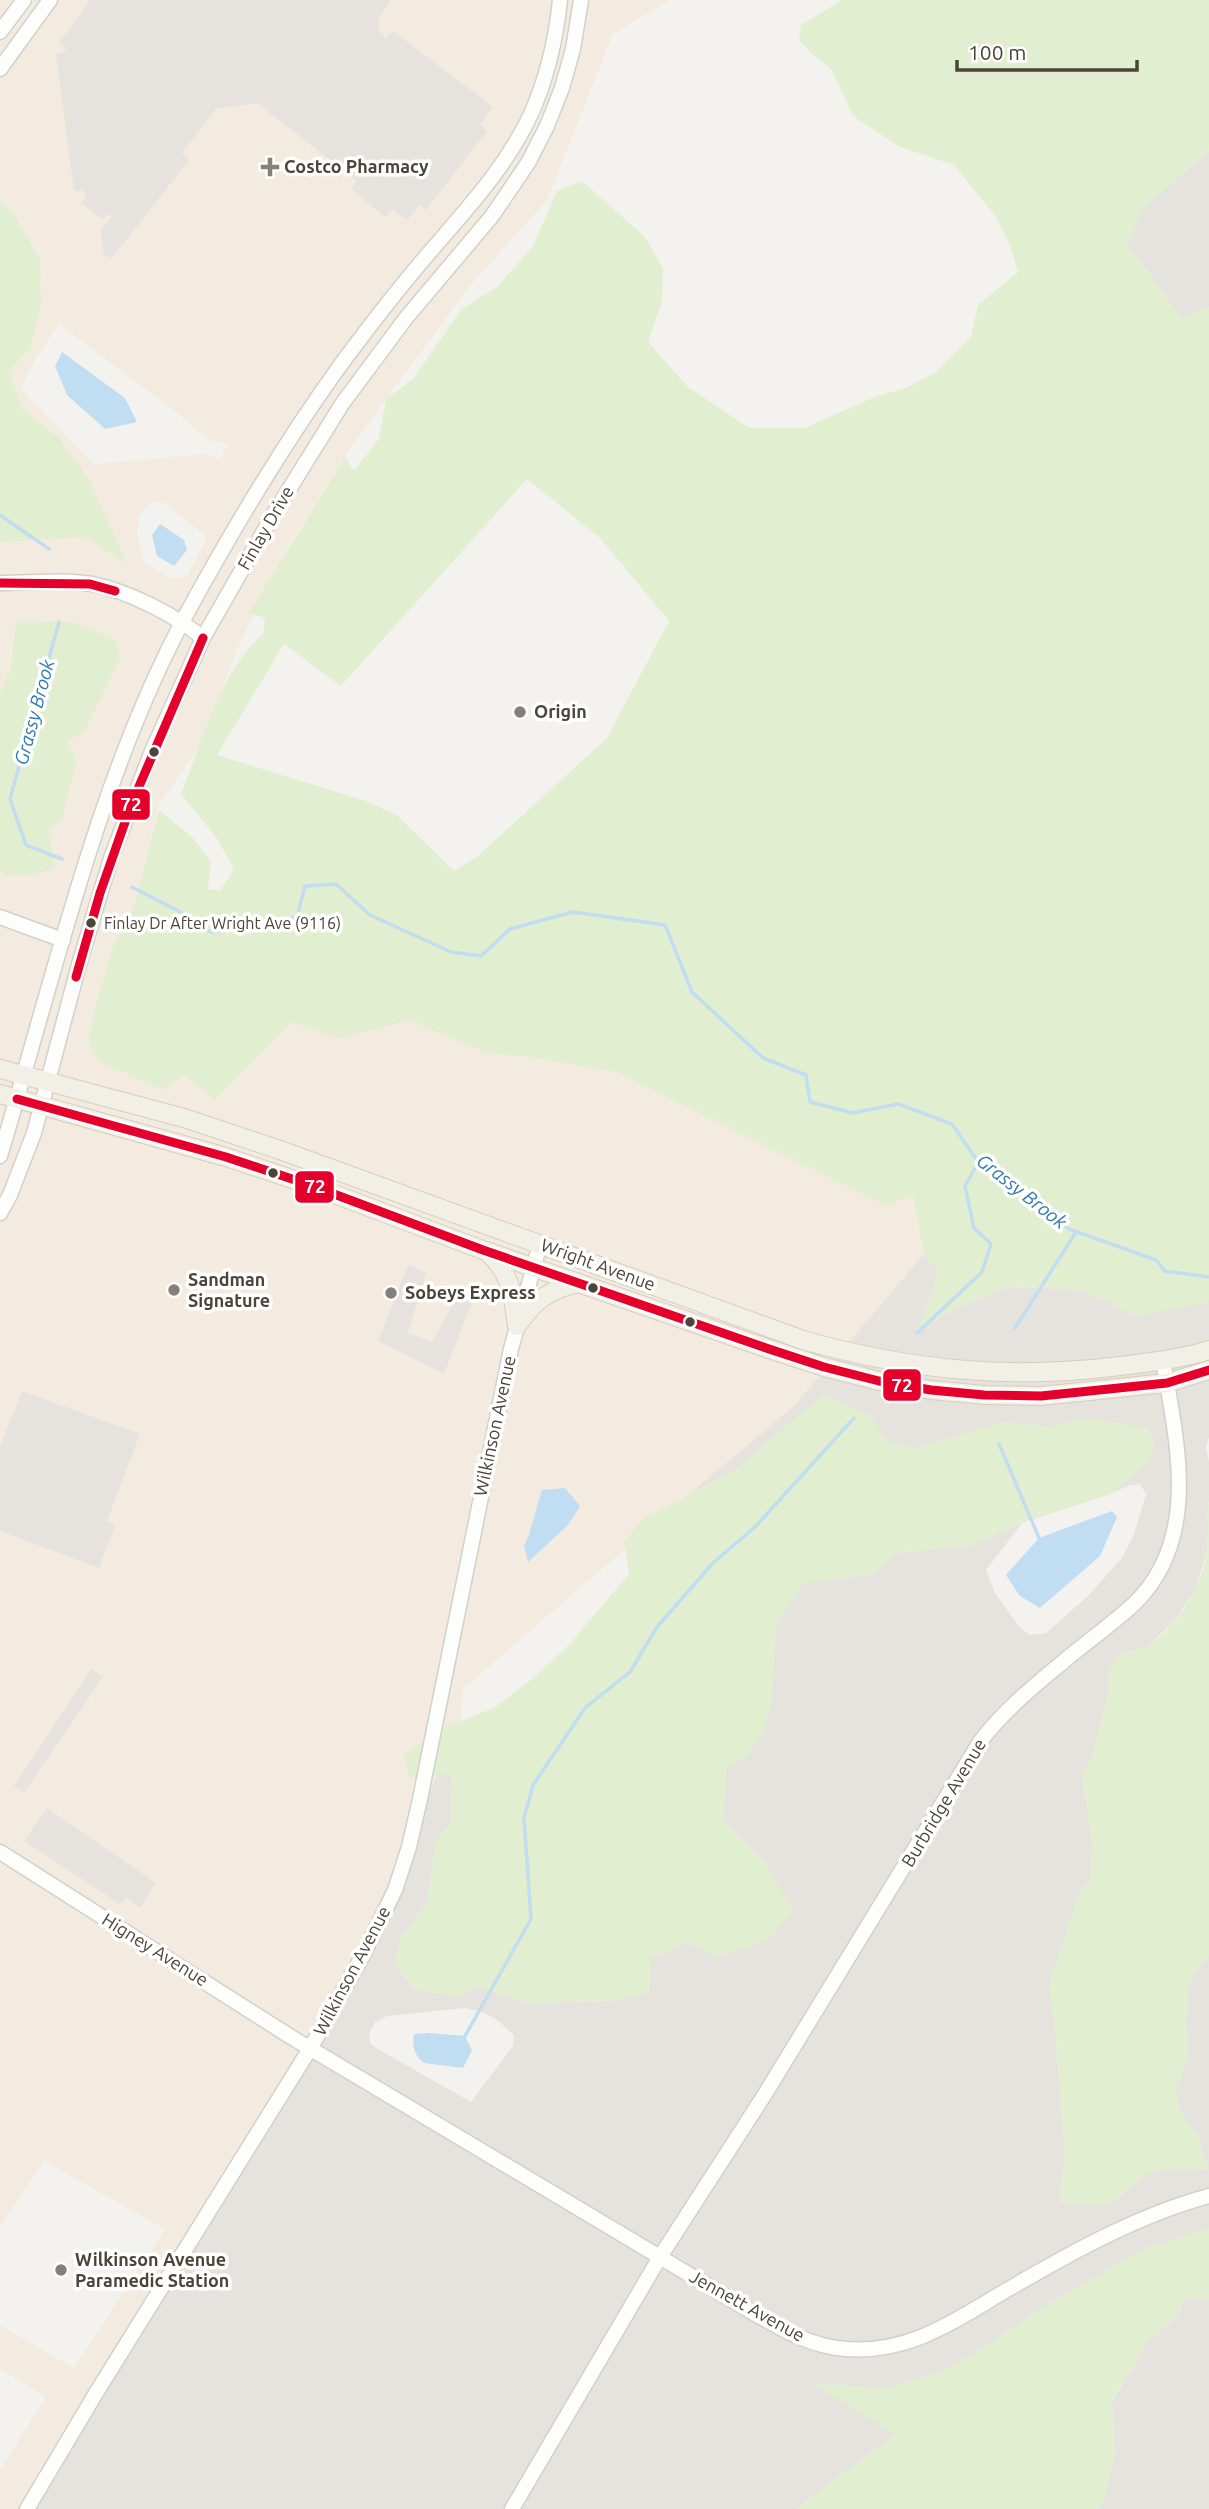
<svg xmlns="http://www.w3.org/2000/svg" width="1209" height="2509" font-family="Ubuntu,sans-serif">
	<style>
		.commercial { fill: #f3ebdf; fill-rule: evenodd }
		.industrial { fill: #e6e2de; fill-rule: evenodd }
		.green { fill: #e1eecf; fill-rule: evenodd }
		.parking { fill: #e6e3df }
		.water { fill: #c0ddf1 }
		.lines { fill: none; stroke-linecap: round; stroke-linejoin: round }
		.stream { stroke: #c0ddf1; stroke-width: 3.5 }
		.minor-casing { stroke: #d2d0cb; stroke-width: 17 }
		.major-casing { stroke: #d6cebb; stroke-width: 20 }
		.minor { stroke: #fdfdfc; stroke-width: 14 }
		.major { stroke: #f2efe6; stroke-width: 18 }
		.bus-1-casing { stroke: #fff; stroke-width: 14 }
		.bus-1 { stroke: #e4002b; stroke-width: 9 }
		.poi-dot { fill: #868178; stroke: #fff; stroke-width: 2.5 }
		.bus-dot { fill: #4b4439; stroke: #fff; stroke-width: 2.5 }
		.labels { text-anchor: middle; stroke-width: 7; stroke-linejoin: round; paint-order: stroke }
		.bus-label { font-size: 16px; fill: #4b4439; stroke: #fff; text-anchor: start }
		.poi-label { font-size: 18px; font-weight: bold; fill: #4b4439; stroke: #fff; text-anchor: start }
		.street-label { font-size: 18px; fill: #4b4439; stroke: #fff }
		.water-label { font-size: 19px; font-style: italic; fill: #2e7ab2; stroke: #fff }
		.line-badge { stroke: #fff; stroke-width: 2.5 }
		.badge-label { font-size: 19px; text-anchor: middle; font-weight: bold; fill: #fff }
	</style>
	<rect width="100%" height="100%" fill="#f4f2ee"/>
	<path class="commercial" d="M0,0H670L613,34L547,200L469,287L353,444L290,544L240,642L203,741L159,805L133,909L113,947L97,1001L88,1041L97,1060L162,1090L185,1074L215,1100L292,1022L341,1039L409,1019L487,1053L530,1057L617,1072L887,1206L913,1193L924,1254L794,1406L688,1495L646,1517L625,1541V1549L463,1689L461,1721L440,1729L409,1778L437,1775L301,2074L31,2509H0V2470L46,2397L0,2369V2325L74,2368L165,2229L44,2161L0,2227V870L8,876L48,831L67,741L17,621L11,667L0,694V542L86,537L127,562L58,437L24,410L8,372L30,349L12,212L0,200ZM59,324L180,415L208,440L228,444L220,459L204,454L94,464L21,389L34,361ZM152,502L165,503L207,537L187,577L173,579L144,563L137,532L139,516Z"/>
	<path class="industrial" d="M1209,151V306L1182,319L1127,243L1144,207Z
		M924,1254L939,1271L918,1332L955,1309L1009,1287L1073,1289L1107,1301L1135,1316L1209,1301V1437L1206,1446L1209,1462V1501L1207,1511V1552L1195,1590L1174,1621L1148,1646L1118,1656L1108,1672L1109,1692L1092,1758L1082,1774L1092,1842L1091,1879L1079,1894L1049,1985L1056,2039L1065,2153L1060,2202L1090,2205L1113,2202L1144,2175L1162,2170L1208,2169L1198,2138L1180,2110L1175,2092L1188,2057L1186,2026L1188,1991L1192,1975L1209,1955V2229L1147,2247L1040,2309L984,2348L938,2373L886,2388L814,2384L895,2434L796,2509H31L301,2074L437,1775L452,1773L451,1823L436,1842L428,1901L398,1943L395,1964L415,1990L477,1986L527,2003L614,2001L651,1958L687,1943L718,1957L765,1863L723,1821L726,1769L748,1756L772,1664L777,1623L803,1583L873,1574L896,1553L969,1546L1022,1523L986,1570L995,1593L1018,1625L1029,1635L1046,1633L1088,1596L1121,1559L1133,1537L1146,1494L1140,1484L1130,1485L1112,1493L1148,1462L1088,1418L1049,1427L1004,1422L916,1448L888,1443L869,1415L824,1395L730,1474L688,1495L794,1406ZM465,2008L480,2011L496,2019L514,2035L513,2046L471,2102L376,2048L370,2043L369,2033L375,2022L387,2016Z
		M1186,2298L1209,2300V2509H1098L1103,2502L1115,2455L1112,2402L1147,2342L1175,2319Z"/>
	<path class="green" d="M842,0H1209V151L1144,207L1127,243L1182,319L1209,306V1301L1207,1303L1135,1316L1107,1301L1073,1289L1009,1287L955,1309L917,1333L939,1271L924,1254L913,1194L887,1206L617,1072L530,1057L487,1053L409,1020L341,1039L292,1022L215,1100L185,1075L162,1090L97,1060L88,1041L97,1001L113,947L133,909L159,810L192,837L211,862L208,889L220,891L234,869L216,837L181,794C203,740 219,673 263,634L265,618L249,613L345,457L354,471L379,439L386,399L413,379L461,310L498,286L533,246L557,191L582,181L644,236L663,268L662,301L648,342L688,387L749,428H804L877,396L906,388L936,372L971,337L978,305L1018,272L1011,247L996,217L954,165L900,147L853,116L831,69L813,55L799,40L801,25ZM527,479L600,538L669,621L607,738L478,856L454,871L398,816L369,802L217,755L284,644L341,686Z
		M0,200L12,212L40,259L41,306L30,349L8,372L24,410L58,437L88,478L127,564L86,537L0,542Z
		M16,621L73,622L116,640L120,658L83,733L67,741L76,760L62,820L48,831L55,866L34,876H8L0,870V694L11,667Z
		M824,1395L869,1415L888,1443L916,1448L1004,1422L1049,1427L1088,1418L1148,1428L1155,1446L1148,1462L1111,1494L1022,1523L969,1546L896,1553L873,1574L803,1584L777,1623L771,1707L762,1734L748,1756L726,1770L723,1821L765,1863L794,1911L770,1939L718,1957L687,1943L651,1958L650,1992L614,2001L527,2003L477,1986L459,1998L415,1990L395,1964L398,1943L428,1901L436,1842L451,1823L452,1773L409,1778L404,1755L440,1729L494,1708L532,1679L570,1644L629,1574L624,1541L646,1517L730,1474Z
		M1209,1501V1955L1192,1975L1188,1991L1186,2026L1188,2057L1175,2092L1180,2110L1198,2138L1208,2170H1162L1144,2175L1113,2202L1090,2205L1060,2202L1065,2153L1056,2039L1049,1985L1079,1894L1091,1879L1092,1842L1082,1774L1092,1758L1109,1692L1108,1672L1118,1656C1127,1653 1140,1651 1149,1645C1176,1627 1204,1583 1207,1550C1208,1533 1205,1517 1209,1501Z
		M1209,2229V2300L1186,2298L1175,2319L1147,2342L1112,2401L1115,2455L1103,2502L1097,2509H796L895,2434L812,2384L886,2388L938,2373L984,2348L1040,2309L1147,2247Z"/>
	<path class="parking" d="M90,0H391L379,18L378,29L386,38L393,31L493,107L480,125L487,131L426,210L420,205L407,220L392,209L385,217L351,189L357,181L257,103L216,109L182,153L189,160L112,258L103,254L101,230L112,217L108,214L103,220L81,203L86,198L83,190L74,191L56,54L67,51L59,43Z
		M1209,204V280L1175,285L1171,272L1158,273L1147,229L1166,225L1164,211Z
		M408,1265L426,1272L408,1333L432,1342L460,1291L474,1297L444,1374L378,1341Z
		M22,1391L140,1434L107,1521L115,1525L99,1568L0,1531V1447Z
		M1018,1625L1041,1654L999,1689L969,1668Z
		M91,1669L103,1677L24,1793L14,1786Z
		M847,1773L866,1786L871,1779L904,1803L885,1829L840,1801L844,1795L836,1789Z
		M47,1808L156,1883L140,1908L126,1897L120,1904L24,1841Z
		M331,2108L368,2131L366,2135L375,2141L243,2351L192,2320L324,2110Z
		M408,2146L555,2239L512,2312L364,2228Z"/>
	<path class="water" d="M62,352L125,398L137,422L105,429L67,395L55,366Z
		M160,524L184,540L187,550L174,566L157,556L152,535Z
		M565,1488L580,1506L568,1525L528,1562L524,1546L529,1535L542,1490Z
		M1112,1511L1117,1517L1100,1556L1040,1608L1020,1596L1006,1575L1039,1538Z
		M429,2033L465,2036L472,2050L463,2068L424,2063C414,2056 412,2045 414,2034Z"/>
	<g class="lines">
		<path class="stream" d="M0,515L49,549
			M59,622L10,799L26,845L62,859
			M132,887L188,916L200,929L213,932L297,917L305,886L336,884L370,915L451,952L481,956L510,929L573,912L665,925L692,992L763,1058L806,1075L810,1102L853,1113L898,1104L952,1124L979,1163L1018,1184L1069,1229L1156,1260L1165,1271L1209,1277
			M1015,1328L1076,1232
			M917,1333L982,1272L991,1244L974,1228L965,1186L978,1163
			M999,1444L1039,1538
			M465,2036L531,1919L524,1818L533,1785L585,1708L630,1672L657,1627L714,1562L755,1527L854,1418"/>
		<g class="minor-casing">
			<path id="minor" d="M0,32L24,0
				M0,69L50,0
				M0,583C30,583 62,579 92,584C128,591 175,615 203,638
				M0,917L63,940
				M0,1156C54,978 98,777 187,613C234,527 284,443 342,363C368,328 395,293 423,260C462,214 505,170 531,114C547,78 556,39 560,0
				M0,1213L10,1195L34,1133L80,961L111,858L152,751L203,638L272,517L342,404L406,318L492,216L528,163L547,126L562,88L573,49L581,0
				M0,1852L291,2037L757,2315C785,2331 813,2347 846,2349C912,2354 958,2318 1012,2287C1074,2251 1139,2215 1209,2196
				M27,2509L96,2393L311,2047L363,1955L395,1890L409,1847L420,1799L511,1349L540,1244
				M512,2509L660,2257L765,2094L980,1742C1003,1711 1034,1686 1064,1661C1087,1642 1112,1624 1134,1604C1201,1539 1177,1442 1163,1361"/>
		</g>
		<g class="major-casing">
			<path id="major" d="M0,1069L184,1118L280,1150L803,1340C909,1370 1010,1380 1120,1366C1150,1362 1180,1359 1209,1350
				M0,1094L226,1157L310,1185L483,1250L766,1348L824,1367L879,1381L931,1390L984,1395L1041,1396L1167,1383L1209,1370
				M489,1254C512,1274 513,1298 517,1326
				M517,1326C533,1302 549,1289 579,1283"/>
		</g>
		<use href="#minor" class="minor"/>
		<use href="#major" class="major"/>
		<g class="bus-1-casing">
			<path id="bus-1" d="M0,583L90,584L115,591
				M76,977L100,893L131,805L203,638
				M17,1099L226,1157L310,1185L483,1250L766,1348L824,1367L879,1381L931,1390L984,1395L1041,1396L1167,1383L1209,1370"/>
		</g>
		<use href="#bus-1" class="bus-1"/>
	</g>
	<g class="poi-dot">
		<path d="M266.5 156.5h7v7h7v7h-7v7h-7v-7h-7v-7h7z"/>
		<circle cx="520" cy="712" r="7"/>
		<circle cx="174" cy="1290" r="7"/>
		<circle cx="391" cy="1293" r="7"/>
		<circle cx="61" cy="2270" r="7"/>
	</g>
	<g class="bus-dot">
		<circle cx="154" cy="752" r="6"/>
		<circle cx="91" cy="923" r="6"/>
		<circle cx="273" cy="1173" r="6"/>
		<circle cx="593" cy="1288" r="6"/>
		<circle cx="690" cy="1322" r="6"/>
	</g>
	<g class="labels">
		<g class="bus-label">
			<text x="104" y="929">Finlay Dr After Wright Ave (9116)</text>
		</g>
		<g class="poi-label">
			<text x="284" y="173">Costco Pharmacy</text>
			<text x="534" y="718">Origin</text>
			<text x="188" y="1286">Sandman<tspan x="188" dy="21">Signature</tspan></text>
			<text x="405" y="1299">Sobeys Express</text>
			<text x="75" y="2266">Wilkinson Avenue<tspan x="75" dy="21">Paramedic Station</tspan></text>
		</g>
		<g class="street-label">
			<text transform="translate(266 528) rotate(-60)" y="6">Finlay Drive</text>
			<text transform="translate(598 1265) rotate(20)" y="6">Wright Avenue</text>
			<text transform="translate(495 1426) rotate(-78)" y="6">Wilkinson Avenue</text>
			<text transform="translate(944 1803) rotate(-59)" y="6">Burbridge Avenue</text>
			<text transform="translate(155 1950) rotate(32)" y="6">Higney Avenue</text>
			<text transform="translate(352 1971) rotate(-62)" y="6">Wilkinson Avenue</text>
			<text transform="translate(747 2306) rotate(29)" y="6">Jennett Avenue</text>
		</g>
		<g class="water-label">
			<text transform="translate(34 712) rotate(-75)" y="7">Grassy Brook</text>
			<text transform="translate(1022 1191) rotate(38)" y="7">Grassy Brook</text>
		</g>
	</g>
	<g class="line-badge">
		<rect x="111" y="788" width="40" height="33" rx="7" fill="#e4002b"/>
		<rect x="294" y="1170" width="41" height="34" rx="7" fill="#e4002b"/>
		<rect x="882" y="1368" width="40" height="34" rx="7" fill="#e4002b"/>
	</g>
	<g class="badge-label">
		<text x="131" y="811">72</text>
		<text x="315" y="1193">72</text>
		<text x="902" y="1392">72</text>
	</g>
	<path d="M957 60v10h180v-10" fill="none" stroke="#4b4439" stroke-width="3.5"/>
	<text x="968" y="60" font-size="21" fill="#4b4439" stroke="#ffffff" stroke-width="5" paint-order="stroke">100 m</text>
</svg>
